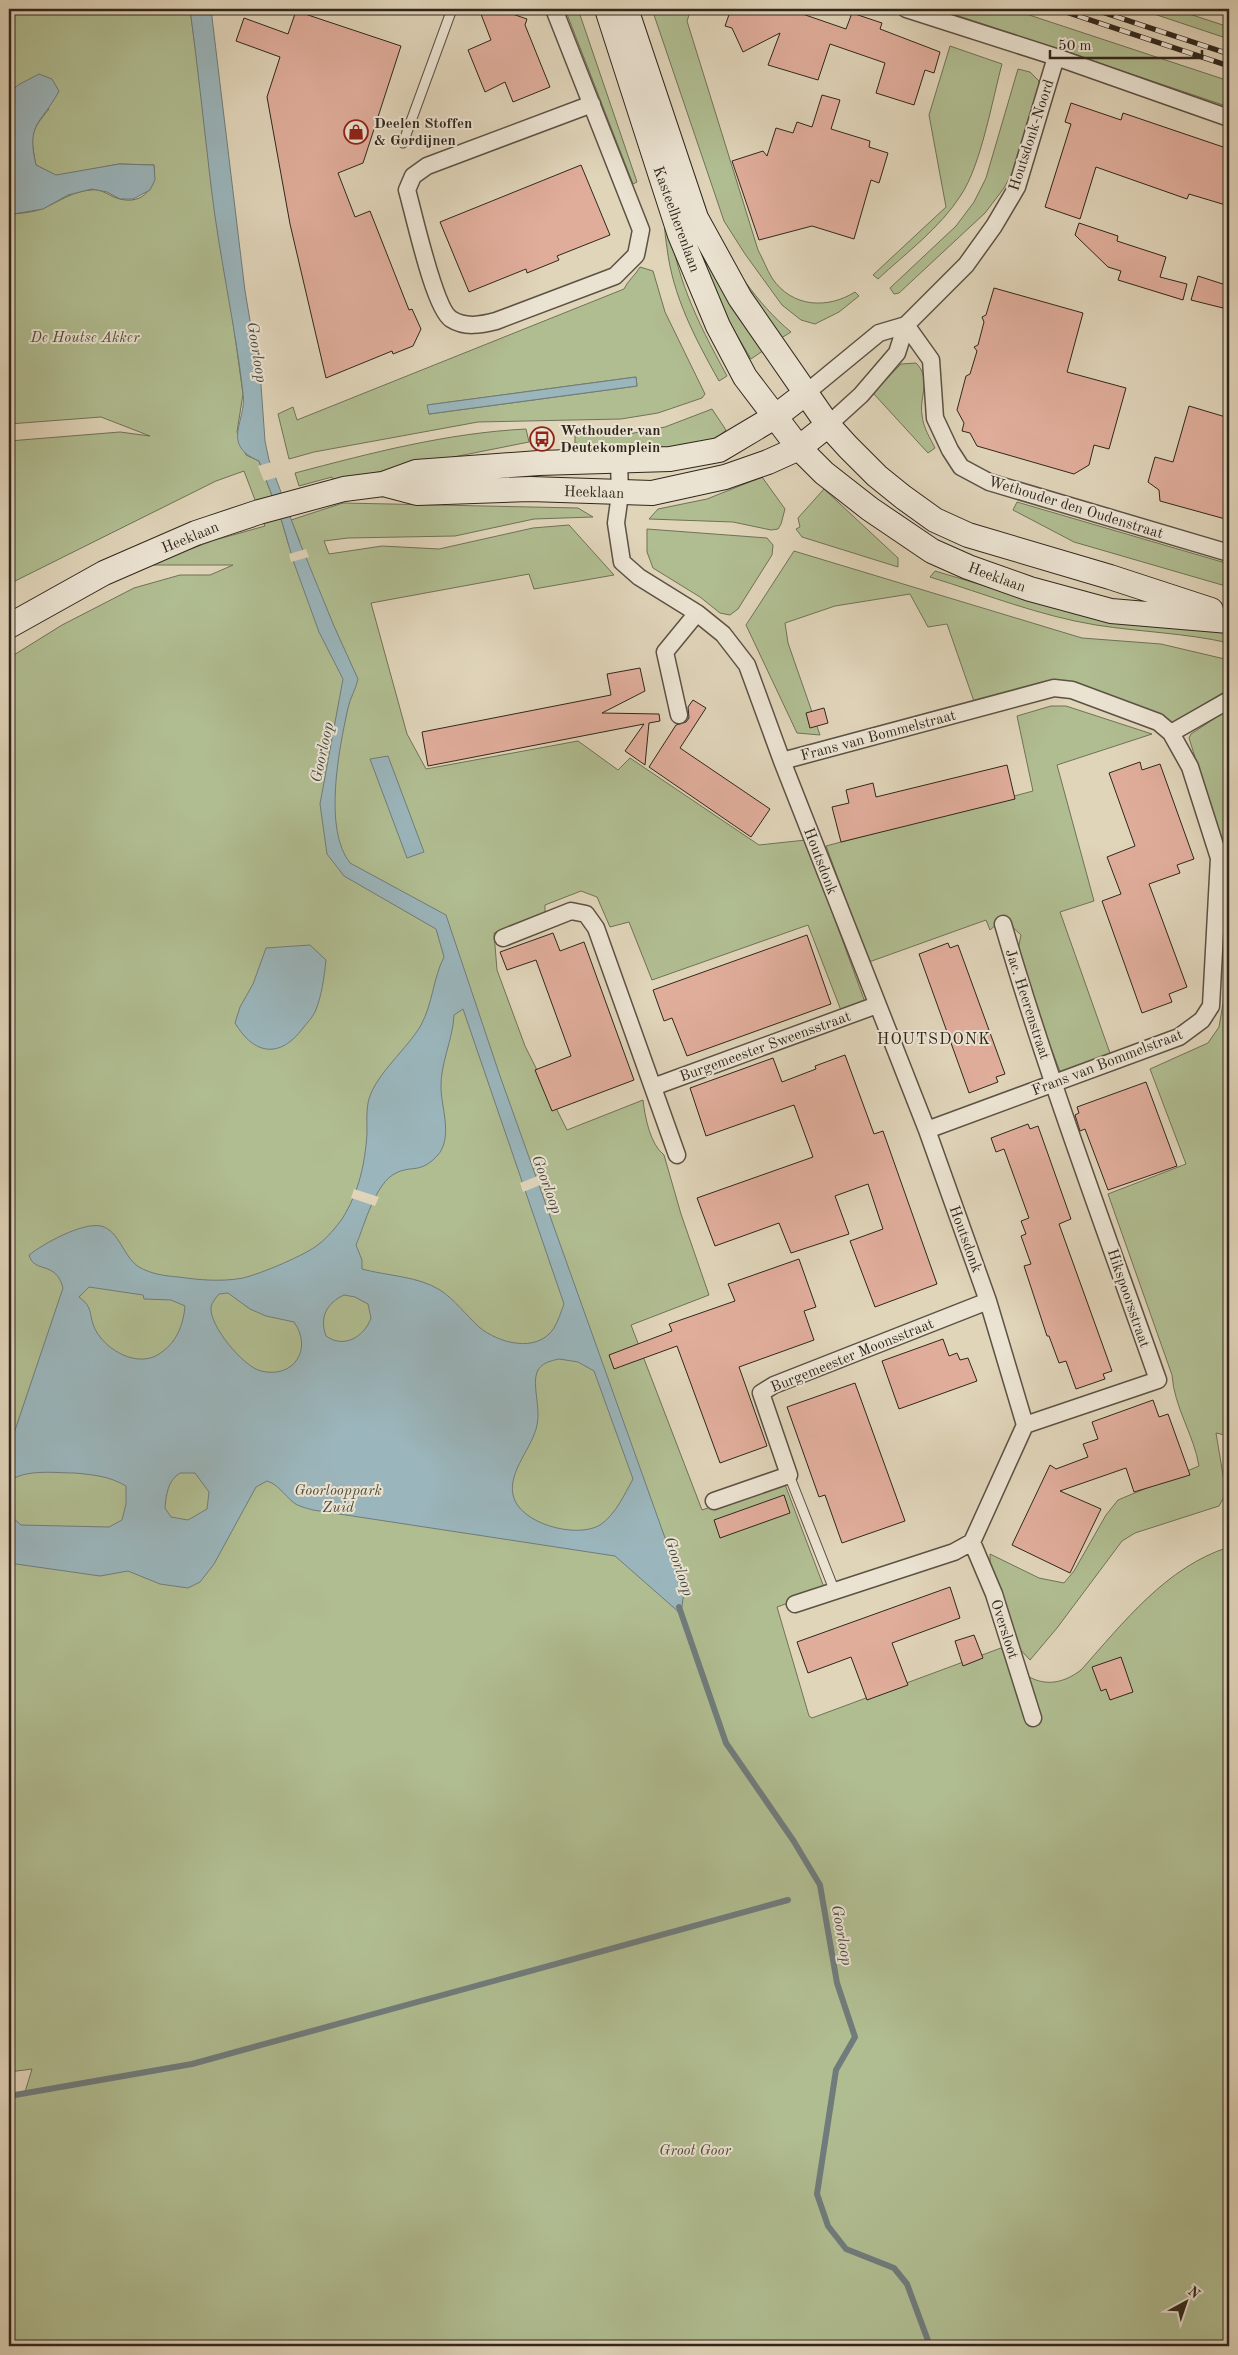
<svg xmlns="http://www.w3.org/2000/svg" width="1238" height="2355" font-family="'Old Standard TT',serif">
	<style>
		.green { fill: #b0bd91; stroke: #707257; fill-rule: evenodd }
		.water { fill: #9ab5bb; stroke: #707c7c; fill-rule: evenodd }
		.pier { fill: #e0d4b9 }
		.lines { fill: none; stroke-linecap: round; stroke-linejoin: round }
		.stream { stroke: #707c7c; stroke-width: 6 }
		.building { fill: #e0ad9b; stroke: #30271d }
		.lane-casing { stroke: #5c5244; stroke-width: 11 }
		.street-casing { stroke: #5c5244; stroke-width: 19 }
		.secondary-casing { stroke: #30271d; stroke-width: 26 }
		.lane { stroke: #ebe3d2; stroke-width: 9 }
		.street { stroke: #ebe3d2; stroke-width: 16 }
		.secondary { stroke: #ebe3d2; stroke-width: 24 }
		.rail-casing { stroke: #30271d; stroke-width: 5.5 }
		.rail { stroke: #ebe3d2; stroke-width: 4; stroke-dasharray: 11; stroke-linecap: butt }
		.labels { text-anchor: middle; stroke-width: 4; stroke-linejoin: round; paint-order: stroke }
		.poi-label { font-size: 15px; font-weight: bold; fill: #30271d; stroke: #ebe3d2; text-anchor: start }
		.street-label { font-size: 15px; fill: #30271d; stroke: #ebe3d2 }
		.park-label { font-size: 15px; font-style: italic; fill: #504c3a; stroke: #ebe3d2 }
		.water-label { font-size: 16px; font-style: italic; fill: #4a4a44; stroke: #ebe3d2 }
		.neighbourhood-label { font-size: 16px; letter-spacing: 1px; fill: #30271d; stroke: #ebe3d2 }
	</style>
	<rect width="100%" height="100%" fill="#e0d4b9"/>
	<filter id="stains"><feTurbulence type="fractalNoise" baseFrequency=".004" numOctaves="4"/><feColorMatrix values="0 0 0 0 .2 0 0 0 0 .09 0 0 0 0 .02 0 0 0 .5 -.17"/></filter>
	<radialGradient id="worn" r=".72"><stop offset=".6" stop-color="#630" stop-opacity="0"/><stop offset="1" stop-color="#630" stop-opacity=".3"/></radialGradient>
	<path class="green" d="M9,9H190L243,394L237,432L246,455L259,461L282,522L289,546L300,542L291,520L343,503L578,508L593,517L534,519L455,536L348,538L324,541L329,554L382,546L439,549L533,528L569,525L614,575L534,589L529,574L371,603L407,734L426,769L578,741L618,770L630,758L759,845L806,840L866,1005L842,1013L808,925L652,980L629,922L610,927L597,897L581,891L545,905V915L494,933L497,970L525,1046L567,1130L643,1100C645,1117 650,1144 664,1155L681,1214L709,1295L631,1325L702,1510L784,1482L825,1590L777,1607L809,1716L812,1718L1001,1648C1021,1679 1048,1695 1081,1670C1124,1622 1166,1567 1229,1547V2346H9V2094L25,2092L32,2069L9,2072V658L62,625L134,588L180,575H210L233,565H147L215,540L265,526L244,471L216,481L9,584V441L120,432L150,436L101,417L9,424V213L14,214C23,213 35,212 44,208C60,201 73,191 91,190C102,188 110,197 120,199C143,205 157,187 154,165L119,164L56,176L36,165C30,135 30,132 49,109L18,85L9,94Z
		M565,9H578L637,182L633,184Z
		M652,9H691L687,21L758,250C763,259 767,270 772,278C792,308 828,309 855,292L859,296L839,312L815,324L801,320L782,305L745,254L724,221Z
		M938,9H1011L1229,81V107Z
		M1139,9H1174L1229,27V39Z
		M950,46L1002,64C992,101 981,165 961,195C940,228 906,253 878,279L873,275L946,207L929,115Z
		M1018,69L1030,72L1039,81L1037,100L1016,166L1004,188L985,213L899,293L894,294L890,288L956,226L974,202L986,178Z
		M667,210C675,277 695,317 727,376L719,381C695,338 673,297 667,248C665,234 663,223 667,210Z
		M684,222L764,350L751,359L728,320L711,283L706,264Z
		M710,226C732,264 756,303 791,332L778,340L714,241Z
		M640,267L653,271L665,312L705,394L702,398L658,413L621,419L478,422L314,452L289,459L278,414L293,407L297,420L624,289C628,280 635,276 640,267ZM636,377L637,386L429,414L428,405Z
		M916,363C932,379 919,396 922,415C923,427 930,438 935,448L928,453L873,393L901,364Z
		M712,409L726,430L716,439L644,453L575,443V435L629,434L665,427Z
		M526,429L529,442L333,481L332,477L299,486L295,473C371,453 447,433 526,429Z
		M762,477L785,509L781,524L778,529L771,530L733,522L649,519L658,509L707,499Z
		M824,489L898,558V567L802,537L796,529L800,527L798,518Z
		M1017,502L1229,564V587L1074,542L1013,510Z
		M647,529L767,538L773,545L772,555L738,609L730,615L720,613L700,597L653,568L647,552Z
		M794,551L1082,638L1161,644L1229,660V689L1172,723L1076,688L977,710L947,624L928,627L910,594L835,606L785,623L788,643L820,735L797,733L746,625Z
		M935,571L1022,597L1229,631V643C1186,633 1140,632 1096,625C1040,616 985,594 930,577Z
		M1051,706H1066L1152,734L1057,765L1094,901L1060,912L1111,1056L1061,1074L1019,964L1017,955L1021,935L1007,922L998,923L990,930L986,920L869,962L826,846L1033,791L1017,716Z
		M1229,709V1436L1216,1433L1226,1493L1219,1506L1135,1533L1122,1541L1057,1628L1030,1660L1018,1647L990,1566V1554L1039,1578L1064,1583L1074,1571L1106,1515L1118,1500L1199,1466C1194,1435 1174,1407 1172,1375L1108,1194L1186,1164L1150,1069L1208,1043L1219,1027L1223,1003L1228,862L1189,738L1191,734Z"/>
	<path class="water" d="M190,9H211L245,291L261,385L265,441L269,460L300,543L334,626L358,679C356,689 350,698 348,708C339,749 323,829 350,863L446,915L500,1076L684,1591L681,1614L615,1556L313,1510C306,1508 297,1506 293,1502C283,1494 279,1485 267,1481L256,1487L214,1564L200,1582L188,1588L160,1584L128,1571L100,1576L9,1563V1448L63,1288C56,1260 34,1274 29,1255C43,1244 82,1222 101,1226C120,1231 123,1257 139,1267C151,1274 165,1276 179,1277C199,1280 222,1282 243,1278C260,1274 306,1255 319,1244C327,1238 336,1227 342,1219C359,1192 365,1164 367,1133C367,1122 366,1109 369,1099C376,1074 408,1048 421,1025C433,1003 433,978 444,957L436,929L344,876L327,854L320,804L343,679L319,632L294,563L282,522L259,461C220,444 247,422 243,393C235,324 219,255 211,186C204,127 198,68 190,9ZM463,1009L564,1304C561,1312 558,1321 554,1328C537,1354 498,1343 479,1327C466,1315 454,1299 440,1290C418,1276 387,1276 362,1269V1260L356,1245C365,1224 375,1183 396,1173C412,1165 420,1174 437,1156C453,1139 442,1110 441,1089C440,1063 453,1040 454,1015ZM89,1287L143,1295L144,1299L171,1300L185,1306C183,1327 176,1343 159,1354C138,1368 106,1351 95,1329C88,1314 94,1308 79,1297ZM228,1293L250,1309L266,1316L294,1322C313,1349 294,1379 261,1371C244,1367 209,1326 211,1307C212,1302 216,1298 219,1294ZM344,1295L355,1297L368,1304L371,1318C364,1337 344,1349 326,1336C319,1317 327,1303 344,1295ZM559,1359L578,1362L594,1371L633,1479C624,1495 616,1514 600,1525C577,1539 519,1524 513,1495C508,1471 533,1447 537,1425C541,1409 532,1385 537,1372C541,1363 550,1361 559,1359ZM75,1473C94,1475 109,1476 126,1486V1504L122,1520L109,1527L21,1525L12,1517L11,1480C28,1469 55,1473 75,1473ZM180,1473H195L209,1492L207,1509L188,1520L171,1517L165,1508C166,1495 168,1480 180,1473Z
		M39,74L52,79L59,91C41,125 26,122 36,165L56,175L119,164L154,165L155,180L150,190L133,199H120L107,192L92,189L68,195L43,209L13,214L9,213V94L18,85Z
		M636,377L637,386L429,414L427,405Z
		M388,756L424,852L407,858L370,759Z
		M310,945L326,960C324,978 322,995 315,1012C312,1018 307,1023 303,1028C280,1059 254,1055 235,1023L240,1007L253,984L266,948Z"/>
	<path class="pier" d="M272,462L278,477L264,481L258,466Z
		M306,549L309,557L291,562L289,554Z
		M540,1175L543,1184L523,1192L520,1183Z
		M354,1189L379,1197L375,1206L351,1198Z"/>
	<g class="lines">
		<path class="stream" d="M679,1607L726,1743L793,1840L820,1885L837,1983L855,2037L836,2070L817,2194L828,2226L846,2249L894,2268L907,2284L930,2346
			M15,2095L192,2064L788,1900"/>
	</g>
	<path class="building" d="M479,9H498L527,19L525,25L550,87L513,102L505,82L485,92L468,50L491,40Z
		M731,9H788L846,29L852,13L882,23L880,29L940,52L934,73L925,70L914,105L876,93L885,63L830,44L818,80L768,65L780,33L743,52L732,28L725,26Z
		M296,11L401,46L363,163L338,173L355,217L370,211L409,310L412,309L421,329L413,346L393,354L392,351L326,378L290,224L267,97L280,57L236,41L244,18L288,34Z
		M822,95L840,100L831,129L870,141L869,147L888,153L879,183L871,180L854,239L812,226L759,240L732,161L763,151L767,156L776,128L793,133L797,122L812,127Z
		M1071,103L1121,120L1123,113L1229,149V206L1189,194L1187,199L1096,167L1080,219L1045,207L1071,124L1065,122Z
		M581,165L610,235L557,256L559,260L527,273L526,269L469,292L440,222Z
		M1079,223L1118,236L1117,241L1166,257L1160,277L1187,284L1183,300L1118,280L1121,271L1108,267L1075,235Z
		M1198,276L1229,286L1223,308L1191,300Z
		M994,288L1083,313L1067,372L1126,388L1109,449L1094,445L1089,465L1074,474L977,446L970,433L962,431L964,423L957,410L966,376L970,374L977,351L974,347L978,345L984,322L982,317L986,315Z
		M1189,406L1229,418V520L1160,501L1159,490L1148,482L1155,457L1173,462Z
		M640,668L645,691L602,713L659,714L660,721L649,723L645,765L625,751L644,724L428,766L422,732L611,695L607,674Z
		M693,700L706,708L680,748L770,809L751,837L649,767L676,725L686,722L689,718L688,707Z
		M824,708L828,723L810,728L806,713Z
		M1140,762L1142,770L1160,764L1194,859L1177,865L1180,873L1149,884L1187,987L1169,994L1172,1002L1142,1013L1102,901L1121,894L1107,857L1135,846L1109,773Z
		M1007,765L1015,799L841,842L832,807L849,803L846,790L873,783L876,797Z
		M553,933L560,951L584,942L634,1080L552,1111L535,1070L571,1056L536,960L507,970L500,952Z
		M807,935L831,1004L687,1056L672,1018L664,1021L653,990Z
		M948,943L950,948L958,945L1005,1074L996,1077L998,1082L969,1093L919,954Z
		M845,1055L874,1134L883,1131L937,1284L875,1307L850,1241L883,1229L868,1184L835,1196L849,1234L791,1253L779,1223L715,1246L697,1198L813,1157L794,1105L706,1136L690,1088L773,1058L782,1082L816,1069L815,1066Z
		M1146,1082L1177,1166L1108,1190L1085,1129L1080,1131L1075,1115L1079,1113L1077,1107Z
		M1028,1124L1030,1129L1038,1126L1071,1219L1059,1224L1112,1371L1103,1374L1105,1379L1076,1389L1066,1361L1059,1363L1049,1336H1047L1024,1266L1031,1264L1021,1236L1026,1234L1021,1221L1029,1218L1004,1149L996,1152L991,1138Z
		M799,1259L816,1307L804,1311L814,1340L739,1367L767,1446L720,1463L677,1346L614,1369L609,1355L672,1331L669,1324L735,1301L728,1284Z
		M943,1339L949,1356L957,1353L960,1360L968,1358L977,1381L899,1409L882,1361Z
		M855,1383L905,1521L842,1543L825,1495L819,1497L787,1407Z
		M1153,1400L1159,1417L1168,1414L1190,1475L1134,1492L1126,1468L1060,1491L1101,1509L1070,1573L1012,1545L1050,1465L1056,1469L1088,1457L1083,1444L1098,1439L1092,1422Z
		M784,1495L790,1513L720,1538L714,1520Z
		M950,1587L960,1618L892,1643L908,1685L867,1700L851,1657L808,1673L797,1642Z
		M974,1635L983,1658L963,1666L955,1641Z
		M1121,1657L1133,1692L1110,1700L1106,1689L1101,1691L1092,1667Z"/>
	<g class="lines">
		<g class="lane-casing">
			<path id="lane" d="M403,143L452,9
				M789,1475L835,1592"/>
		</g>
		<g class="street-casing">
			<path id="street" d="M554,9L641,230L636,255L615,276L496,321C481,325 465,328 451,319C434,308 414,214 407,190L413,176L427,166L592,104
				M906,9L1056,57L1229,118
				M906,325L931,360L935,418L950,450L961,467L989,482L1229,553
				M806,393L879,333L906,325L966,265L994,226L1017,187L1056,57
				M828,425L861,395L897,353L906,325
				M619,462L620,494L616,523L622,562L639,577L697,613L723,634L747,665L782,761L927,1130L988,1301L1025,1425L972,1542L954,1552L795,1604
				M679,715L665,652L697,613
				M1171,733L1229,700
				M782,761L1054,688L1072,690L1158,722L1171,733L1190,767L1219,858L1211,1006L1202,1020L1179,1037L927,1130
				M1003,924C1048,1078 1105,1229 1158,1380L1025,1425
				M503,938L571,911L586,914L596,928L677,1155
				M653,1087L877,1005
				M714,1501L789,1475L761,1393L774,1385L988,1301
				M972,1542L994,1594L1033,1718"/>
		</g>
		<g class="secondary-casing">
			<path id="secondary" d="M607,9L680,235L718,326L745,377L799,448L824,473L870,509L932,551L968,567L1030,589L1111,611L1229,621
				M626,9L696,218L740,298L828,425L848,447L877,476L903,497L935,520L968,535L1110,577L1211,610
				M383,484L417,493L530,489L652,493L725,477L768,462L799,448L828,425
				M9,626L104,573L196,533L259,512L344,489L383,484L416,472L539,463L670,459L719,450L776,416L806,393"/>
		</g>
		<use href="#lane" class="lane"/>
		<use href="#street" class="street"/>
		<use href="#secondary" class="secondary"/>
		<g class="rail-casing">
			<path id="rail" d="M1057,9L1229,66
				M1093,9L1229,54"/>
		</g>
		<use href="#rail" class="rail"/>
	</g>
	<defs>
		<g id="shop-ring" transform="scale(1.25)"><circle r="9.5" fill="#ebe3d2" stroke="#8f2418" stroke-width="1.5"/><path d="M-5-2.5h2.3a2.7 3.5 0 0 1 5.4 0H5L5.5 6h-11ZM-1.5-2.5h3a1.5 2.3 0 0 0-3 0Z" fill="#8f2418"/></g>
		<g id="bus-ring" transform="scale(1.25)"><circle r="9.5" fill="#ebe3d2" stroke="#8f2418" stroke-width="1.5"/><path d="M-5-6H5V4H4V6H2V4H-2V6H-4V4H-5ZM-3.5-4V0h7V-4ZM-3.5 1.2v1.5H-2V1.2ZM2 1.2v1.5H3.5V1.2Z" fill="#8f2418"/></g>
	</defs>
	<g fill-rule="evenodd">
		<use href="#shop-ring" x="356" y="132"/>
		<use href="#bus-ring" x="542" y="439"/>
	</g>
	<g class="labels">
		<g class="poi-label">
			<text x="374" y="128">Deelen Stoffen<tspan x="374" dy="17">&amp; Gordijnen</tspan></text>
			<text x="560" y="435">Wethouder van<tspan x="560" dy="17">Deutekomplein</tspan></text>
		</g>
		<g class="street-label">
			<text transform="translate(1031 135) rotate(-72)" y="5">Houtsdonk-Noord</text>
			<text transform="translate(677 219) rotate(70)" y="5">Kasteelherenlaan</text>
			<text transform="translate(594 492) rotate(2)" y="5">Heeklaan</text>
			<text transform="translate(1076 507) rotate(17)" y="5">Wethouder den Oudenstraat</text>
			<text transform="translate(190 537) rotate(-22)" y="5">Heeklaan</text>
			<text transform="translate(997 577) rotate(20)" y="5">Heeklaan</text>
			<text transform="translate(878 735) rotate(-15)" y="5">Frans van Bommelstraat</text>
			<text transform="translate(821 861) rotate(69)" y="5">Houtsdonk</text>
			<text transform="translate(1028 1004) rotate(72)" y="5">Jac. Heerenstraat</text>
			<text transform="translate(765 1046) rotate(-20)" y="5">Burgemeester Sweensstraat</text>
			<text transform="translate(1107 1062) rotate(-21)" y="5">Frans van Bommelstraat</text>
			<text transform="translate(966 1239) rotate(70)" y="5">Houtsdonk</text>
			<text transform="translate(1129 1298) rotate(71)" y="5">Hikspoorsstraat</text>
			<text transform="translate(852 1355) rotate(-22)" y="5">Burgemeester Moonsstraat</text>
			<text transform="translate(1005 1629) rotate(72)" y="5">Oversloot</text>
		</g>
		<g class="park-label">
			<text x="85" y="342">De Houtse Akker</text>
			<text x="338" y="1495">Goorlooppark<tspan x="338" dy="17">Zuid</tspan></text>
			<text x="695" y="2155">Groot Goor</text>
		</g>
		<g class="water-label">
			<text transform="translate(258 352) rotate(81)" y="6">Goorloop</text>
			<text transform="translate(321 752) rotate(-78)" y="6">Goorloop</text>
			<text transform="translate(548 1184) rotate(70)" y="6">Goorloop</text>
			<text transform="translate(680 1566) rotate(71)" y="6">Goorloop</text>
			<text transform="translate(843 1935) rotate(80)" y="6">Goorloop</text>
		</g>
		<g class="neighbourhood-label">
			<text x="934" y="1044">HOUTSDONK</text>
		</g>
	</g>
	<rect width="1238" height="2355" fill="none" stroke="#e0d4b9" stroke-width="30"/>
	<rect x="10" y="10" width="1218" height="2335" fill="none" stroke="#30271d" stroke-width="2.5"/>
	<rect x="15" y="15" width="1208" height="2325" fill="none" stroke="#30271d"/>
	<g transform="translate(1186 2302) rotate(40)" stroke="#ebe3d2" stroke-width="4" paint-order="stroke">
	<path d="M0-4L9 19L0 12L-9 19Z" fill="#30271d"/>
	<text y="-8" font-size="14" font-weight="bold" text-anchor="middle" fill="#30271d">N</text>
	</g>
	<path d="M1050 50v8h152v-8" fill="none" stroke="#30271d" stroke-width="2.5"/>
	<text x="1058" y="50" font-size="15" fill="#30271d" stroke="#ebe3d2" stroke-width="4" paint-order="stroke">50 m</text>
	<rect width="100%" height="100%" filter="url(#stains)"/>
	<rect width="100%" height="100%" fill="url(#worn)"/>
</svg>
